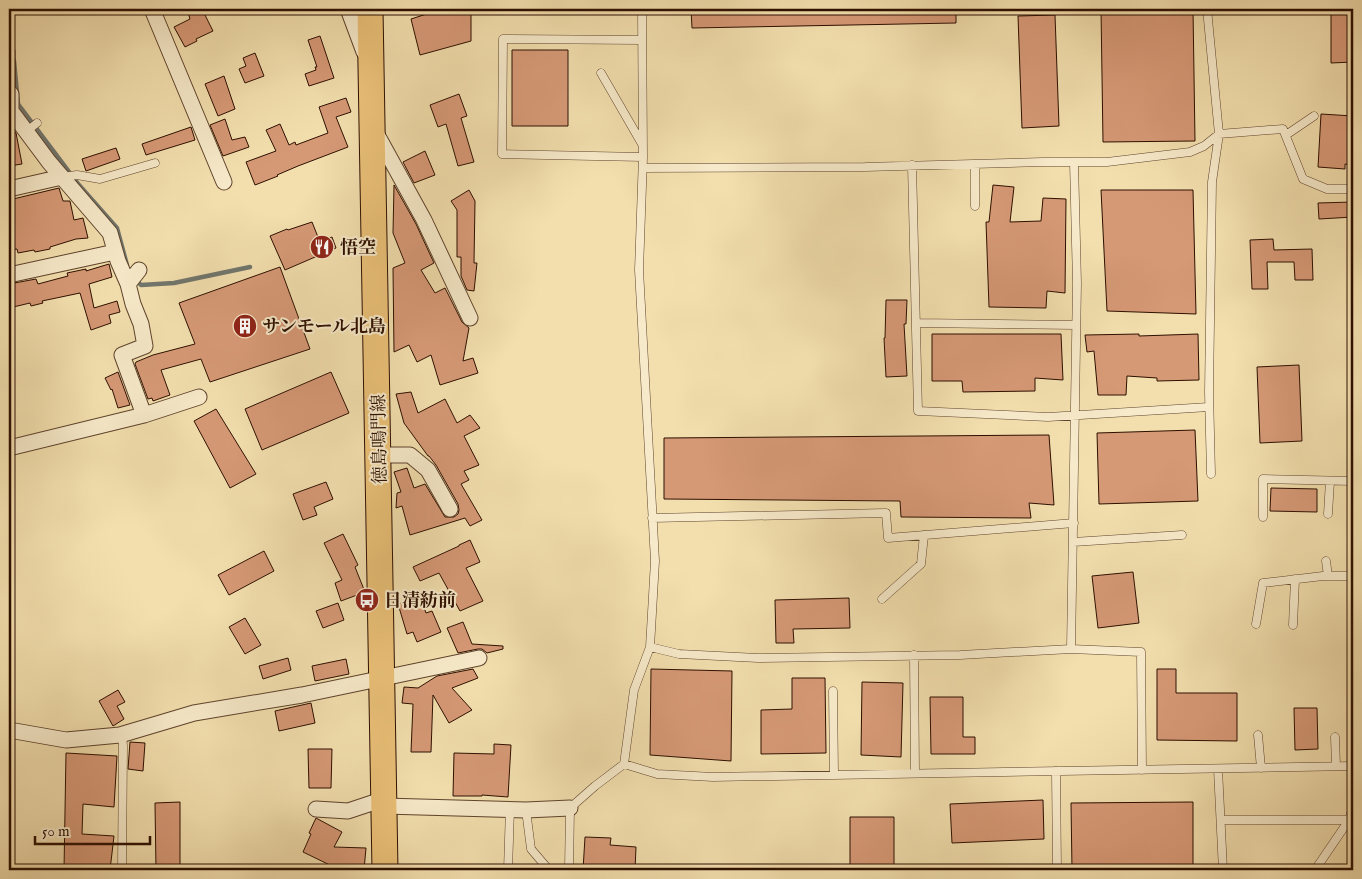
<svg xmlns="http://www.w3.org/2000/svg" width="1362" height="879" font-family="'IM FELL English','Noto Serif JP',serif">
	<style>
		.lines { fill: none; stroke-linecap: round; stroke-linejoin: round }
		.stream { stroke: #71766d; stroke-width: 4.5 }
		.building { fill: #d69976; stroke: #2d0f00 }
		.lane-casing { stroke: #5e432c; stroke-width: 9 }
		.street-casing { stroke: #5e432c; stroke-width: 17 }
		.primary-casing { stroke: #2d0f00; stroke-width: 27 }
		.lane { stroke: #f7eaca; stroke-width: 8 }
		.street { stroke: #f7eaca; stroke-width: 15 }
		.primary { stroke: #eac077; stroke-width: 25 }
		.labels { text-anchor: middle; stroke-width: 4; stroke-linejoin: round; paint-order: stroke }
		.poi-label { font-size: 18px; font-weight: bold; fill: #2d0f00; stroke: #f7eaca; text-anchor: start }
		.street-label { font-size: 18px; fill: #2d0f00; stroke: #f7eaca }
	</style>
	<rect width="100%" height="100%" fill="#f3dfae"/>
	<filter id="stains"><feTurbulence type="fractalNoise" baseFrequency=".004" numOctaves="4"/><feColorMatrix values="0 0 0 0 .2 0 0 0 0 .09 0 0 0 0 .02 0 0 0 .5 -.17"/></filter>
	<radialGradient id="worn" r=".72"><stop offset=".6" stop-color="#630" stop-opacity="0"/><stop offset="1" stop-color="#630" stop-opacity=".3"/></radialGradient>
	<g class="lines">
		<path class="stream" d="M14,61L18,104L79,185L117,228L127,265
			M136,280L141,285L174,283L250,267"/>
	</g>
	<path class="building" d="M187,9H202L213,31L196,39L197,41L185,47L174,27L190,19Z
		M442,9H471V41L420,55L411,19Z
		M691,9H956V23L692,28Z
		M1101,9H1193L1195,141L1103,142Z
		M1331,9H1353V62L1331,63Z
		M1055,15L1059,126L1022,128L1018,16Z
		M320,36L334,78L309,86L305,74L316,70L315,67H317L308,40Z
		M512,50H568V126H512Z
		M255,53L264,76L245,83L239,69L246,66L243,58Z
		M224,76L235,109L218,116L205,84Z
		M459,94L467,116L461,118L474,162L458,166L446,124L438,127L430,105Z
		M346,98L351,112L336,117L348,147L298,166L277,175L278,176L255,185L246,162L276,151L266,130L280,124L289,145L295,142L296,145L328,133L319,107Z
		M1321,114L1353,116V165L1345,164V169L1318,167Z
		M225,119L232,140L245,137L249,147L223,156L210,125Z
		M191,127L195,140L146,155L142,144Z
		M9,128H12L16,133L22,164L9,166Z
		M116,148L120,159L86,171L82,159Z
		M425,151L435,175L414,183L403,162Z
		M394,185L416,224L434,263L421,270L435,293L445,288L462,322L469,328L463,361L473,358L478,373L440,385L431,355L417,362L409,345L394,352L393,268L405,263L393,233Z
		M993,185L1014,187L1010,222L1041,221L1043,198L1066,199L1065,293L1047,291L1046,308L989,307L986,222H989Z
		M59,188L63,201H70L74,220L83,218L88,238L76,239L50,247V249L35,252L34,250L18,253L17,249L9,250V200Z
		M469,190L475,201L474,263H477L474,291L467,290L461,276V257H457V210L451,201Z
		M1101,190H1193L1196,314L1107,311Z
		M1353,202V217L1319,219L1318,203Z
		M312,222L320,242L332,237L336,248L285,270L270,236L287,229L288,230Z
		M1273,239L1274,250L1312,249L1313,280H1295L1294,262H1267L1268,289H1252L1250,240Z
		M109,264L112,277L89,284L94,308L117,301L120,312L109,315L111,323L91,330L80,293L42,301L43,303L31,306L30,303L9,308V284L36,279L38,284L68,276L67,273L86,269V271Z
		M280,267L310,349L210,382L201,359L161,370L170,395L153,401L152,398L148,399L135,364L136,362L153,355L195,344L179,303Z
		M886,300H907L906,324H904L907,376L886,377L884,338H885Z
		M932,334H1061L1063,380L1035,378V391L963,392L962,381H932Z
		M1139,334V336L1198,334L1199,380L1157,381V378L1127,376L1126,395H1098L1094,351L1087,352L1085,335Z
		M1299,365L1302,441L1260,443L1257,367Z
		M118,372L130,405L118,408L112,389L111,390L105,378Z
		M331,372L349,413L262,450L245,409Z
		M411,392L418,413L445,399L457,423L470,415L480,428L464,436L479,465L464,471L469,480L461,484L482,520L470,526L465,518L410,535L402,506L396,508L397,493L401,492L394,472L407,468L414,488L425,484L445,517H454L458,514L459,510L458,504L436,465L429,456H428L404,423L396,394Z
		M216,409L256,474L230,488L194,421Z
		M1195,430L1198,501L1099,504L1097,433Z
		M1049,435L1054,505L1029,503L1031,518L901,517L900,501L664,499V438Z
		M326,482L333,499L314,507L317,515L303,520L293,494Z
		M1271,488L1317,489V512L1270,511Z
		M343,534L358,565L355,567L365,592L341,601L335,583L342,580L324,543Z
		M470,540L480,562L466,568L483,601L460,611L439,573L420,581L413,567L459,546V545Z
		M264,551L274,571L229,595L218,575Z
		M1133,572L1139,623L1098,628L1092,576Z
		M420,596L426,613L432,611L441,632L417,642L413,632L407,634L398,604Z
		M849,598L850,628L793,629L794,643H776L775,600Z
		M338,603L344,620L323,628L316,611Z
		M245,618L261,645L245,654L229,627Z
		M463,622L472,644L503,646V649L487,653L482,649H478L458,653L447,628Z
		M288,658L291,670L263,679L259,666Z
		M346,659L349,674L315,681L312,666Z
		M473,669L478,678L452,688L472,710L449,723L433,695L431,752H411L413,704L402,703L404,687L418,688L437,676Z
		M651,669L732,671L731,761L650,755Z
		M1157,669H1176V693H1237V741L1157,740Z
		M792,678H825L826,753L761,754V710L792,709Z
		M862,682L903,683L901,757L861,755Z
		M118,690L125,702L117,706L124,719L113,726L99,701Z
		M930,697H963V737H975V754H931Z
		M311,703L315,723L279,731L275,711Z
		M1294,708H1317L1318,749L1295,750Z
		M130,742L145,743L143,771L128,769Z
		M494,744L511,745L508,797L482,795V796H453L454,753L494,754Z
		M308,749H332L331,788H309Z
		M66,753L117,756L114,807L83,804L82,834L114,836L110,870H64Z
		M1043,800L1044,839L952,843L950,804Z
		M180,802V870H156L155,803Z
		M1193,802V870H1072L1071,803Z
		M850,817H894V870H850Z
		M316,818L342,832L334,847L366,848L364,870H336V868L303,852L311,834L309,833Z
		M585,837L611,838L610,845L636,847L635,870H583Z"/>
	<g class="lines">
		<g class="lane-casing">
			<path id="lane" d="M1207,9L1219,134L1212,182L1209,392L1211,474
				M642,40L503,39L502,154L643,157
				M9,48L11,51V94
				M601,73L642,144
				M27,131L37,123
				M1286,135L1314,116
				M1074,162L1077,283L1071,649L1141,652L1142,770
				M975,164V206
				M912,165L918,411L1048,417L1209,407
				M643,168L865,167L1043,162H1107L1190,152L1204,146L1219,134L1283,129L1303,179L1327,189H1353
				M62,177L77,175L100,179L155,163
				M916,323L1076,325
				M1328,514L1330,481
				M1263,517V479L1353,481
				M652,518L886,513L888,538L1074,523
				M1073,542L1182,535
				M1326,561L1328,576
				M882,599L921,564L924,535
				M1256,624L1263,583L1323,576H1353
				M1293,625L1295,579
				M650,647L679,654L758,658L960,655L1071,649
				M914,655L915,773
				M833,691L834,774
				M122,735L123,746L122,870
				M1258,735L1261,768
				M1335,737L1336,766
				M624,764L657,774L713,777L1353,766
				M1218,769L1223,870
				M1056,771L1057,870
				M526,810L531,849L549,870
				M1221,820H1349
				M508,870L510,809
				M569,870L570,808L595,786L624,764L634,690L650,647L655,561L639,270L643,157L642,9
				M1315,870L1349,820L1353,807"/>
		</g>
		<g class="street-casing">
			<path id="street" d="M152,9L224,182
				M348,9L364,52
				M9,94H11V111L49,162L110,233L118,261L128,284L133,304L141,324L145,346L122,355L144,415
				M375,131L424,220L470,318
				M9,189L62,177
				M9,275L115,252
				M128,284L139,270
				M9,448L144,415L199,397
				M379,455H410L428,470L450,509
				M9,730L66,740L120,735L194,713L302,695L479,658
				M384,806L526,810L570,808
				M316,809L348,811L384,799"/>
		</g>
		<g class="primary-casing">
			<path id="primary" d="M370,9L385,870"/>
		</g>
		<use href="#lane" class="lane"/>
		<use href="#street" class="street"/>
		<use href="#primary" class="primary"/>
	</g>
	<defs>
		<g id="restaurant-disc" transform="scale(1.25)"><circle r="9.5" fill="#8f2418" stroke="#f7eaca"/><path d="M-5-6h1v4h1v-4h1v4h1v-4h1v5L-1.5 .5V6h-2V.5L-5-1ZM5-6V6H3V1.5H1.5Q1.5-4 5-6Z" fill="#fff"/></g>
		<g id="building-disc" transform="scale(1.25)"><circle r="9.5" fill="#8f2418" stroke="#f7eaca"/><path d="M-4-6H4V6H1V3H-1V6H-4ZM-2.5-4.3h1.7v1.8h-1.7ZM.8-4.3h1.7v1.8H.8ZM-2.5-1h1.7V.8h-1.7ZM.8-1h1.7V.8H.8Z" fill="#fff"/></g>
		<g id="bus-disc" transform="scale(1.25)"><circle r="9.5" fill="#8f2418" stroke="#f7eaca"/><path d="M-5-6H5V4H4V6H2V4H-2V6H-4V4H-5ZM-3.5-4V0h7V-4ZM-3.5 1.2v1.5H-2V1.2ZM2 1.2v1.5H3.5V1.2Z" fill="#fff"/></g>
	</defs>
	<g fill-rule="evenodd">
		<use href="#restaurant-disc" x="322" y="247"/>
		<use href="#building-disc" x="245" y="326"/>
		<use href="#bus-disc" x="367" y="600"/>
	</g>
	<g class="labels">
		<g class="poi-label">
			<text x="340" y="253">悟空</text>
			<text x="262" y="332">サンモール北島</text>
			<text x="384" y="606">日清紡前</text>
		</g>
		<g class="street-label">
			<text transform="translate(379 439) rotate(-91)" y="6">徳島鳴門線</text>
		</g>
	</g>
	<rect width="1362" height="879" fill="none" stroke="#f3dfae" stroke-width="30"/>
	<rect x="10" y="10" width="1342" height="859" fill="none" stroke="#2d0f00" stroke-width="2.5"/>
	<rect x="15" y="15" width="1332" height="849" fill="none" stroke="#2d0f00"/>
	<path d="M35 836v8h115v-8" fill="none" stroke="#2d0f00" stroke-width="2.5"/>
	<text x="42" y="836" font-size="15" fill="#2d0f00" stroke="#f7eaca" stroke-width="4" paint-order="stroke">50 m</text>
	<rect width="100%" height="100%" filter="url(#stains)"/>
	<rect width="100%" height="100%" fill="url(#worn)"/>
</svg>
